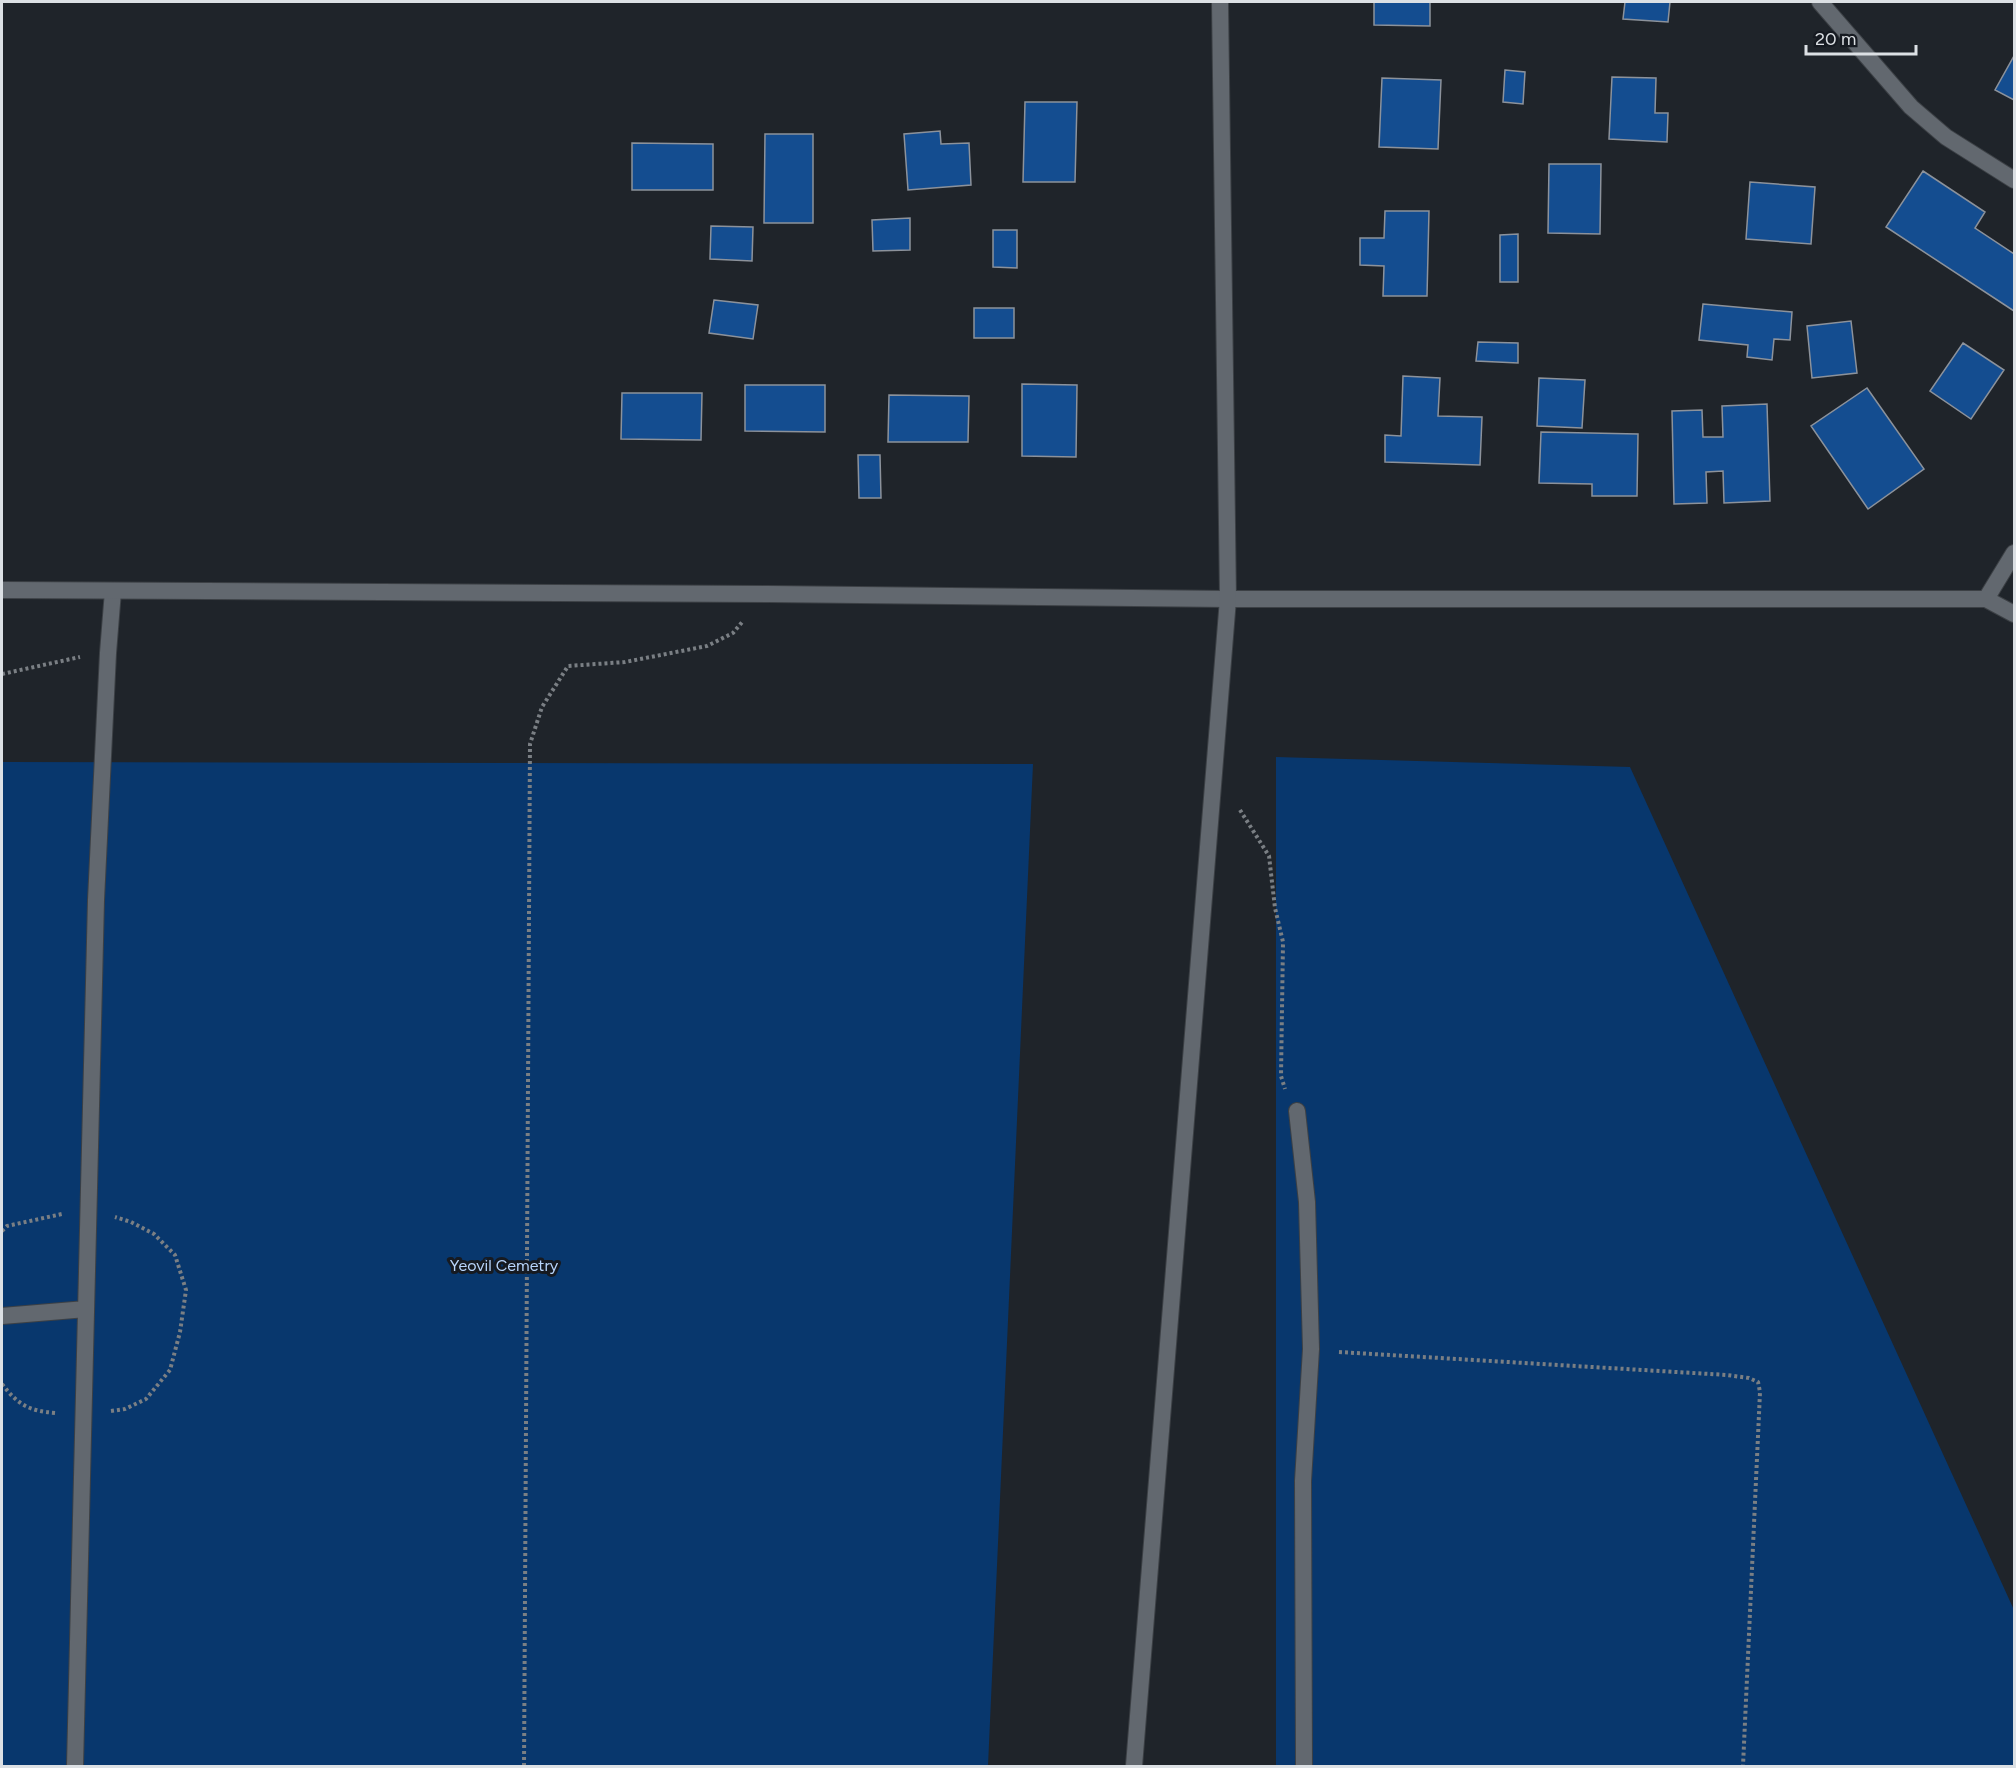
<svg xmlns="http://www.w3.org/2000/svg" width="2016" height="1768" font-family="Figtree,sans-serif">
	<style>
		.green { fill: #08376d }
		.building { fill: #144d90; stroke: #8c929b; stroke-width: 1.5 }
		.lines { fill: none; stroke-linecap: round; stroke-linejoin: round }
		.service-casing { stroke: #3c4045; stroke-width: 18 }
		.minor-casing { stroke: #3c4045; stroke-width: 18 }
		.tertiary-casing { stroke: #3c4045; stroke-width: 18 }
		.path { stroke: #7a7f84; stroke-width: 4; stroke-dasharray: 3 3; stroke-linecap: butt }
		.service { stroke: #62686f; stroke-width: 16 }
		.minor { stroke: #62686f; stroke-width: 16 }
		.tertiary { stroke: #62686f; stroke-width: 16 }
		.labels { text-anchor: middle; stroke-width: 6; stroke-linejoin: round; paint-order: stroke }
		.park-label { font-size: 16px; fill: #b8d5fc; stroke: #161a21 }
	</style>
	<rect width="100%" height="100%" fill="#1f242a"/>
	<path class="green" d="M1276,757L1630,767L2014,1610V1766H1276Z
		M2,762L1033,764L988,1766H2Z"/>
	<path class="building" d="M1374,2H1430V26L1374,25Z
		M1625,2H1670L1668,22L1623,19Z
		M2014,56V100L1995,90Z
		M1505,70L1525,72L1523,104L1503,102Z
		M1612,77L1656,78L1655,113H1668L1667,142L1609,139Z
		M1382,78L1441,80L1438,149L1379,147Z
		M1025,102H1077L1075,182H1023Z
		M940,131L941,144L969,143L971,185L908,190L904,134Z
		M765,134H813V223H764Z
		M632,143L713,144V190H632Z
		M1549,164H1601L1600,234L1548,233Z
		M1923,171L1985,212L1975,228L2014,254V311L1886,227Z
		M1750,182L1815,187L1811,244L1746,239Z
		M1385,211H1429L1427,296H1383L1384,266L1360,265V238H1384Z
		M910,218V250L873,251L872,220Z
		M711,226L753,227L752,261L710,259Z
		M993,230H1017V268L993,267Z
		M1518,234V282H1500V235Z
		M714,300L758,305L753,339L709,333Z
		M1703,304L1792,312L1790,340L1774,339L1772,360L1747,357L1748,345L1699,340Z
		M974,308H1014V338H974Z
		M1851,321L1857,373L1812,378L1807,326Z
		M1478,342L1518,343V363L1476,361Z
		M1963,343L2004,370L1971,419L1930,391Z
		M1403,376L1440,378L1438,416L1482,417L1480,465L1385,462V435L1401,436Z
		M1539,378L1585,380L1582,428L1537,426Z
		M1022,384L1077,385L1076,457L1022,456Z
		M745,385H825V432L745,431Z
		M1867,388L1924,469L1868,509L1811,426Z
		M622,393H702L701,440L621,439Z
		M889,395L969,396L968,442H888Z
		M1767,404L1770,501L1724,503L1723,471L1706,472L1707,503L1674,504L1672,411L1702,410L1703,437H1723L1722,406Z
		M1541,432L1638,434L1637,496H1592V484L1539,483Z
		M858,455H880L881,498H859Z"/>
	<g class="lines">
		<g class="service-casing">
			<path id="service" d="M1297,1111L1307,1202L1311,1349L1303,1481L1304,1766
				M2,1316L86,1309
				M75,1766L96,900L108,653L113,591"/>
		</g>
		<g class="minor-casing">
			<path id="minor" d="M1820,2L1911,107L1946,137L2014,180
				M2,590L769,594L1228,599H1986L2014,553
				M1986,599L2014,614"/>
		</g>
		<g class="tertiary-casing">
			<path id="tertiary" d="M1134,1766L1228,599L1220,2"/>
		</g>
		<path class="path" d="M2,674L80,657
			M1240,810L1269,856L1275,908L1283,942L1281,1076L1285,1089
			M2,1231L7,1226L62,1214
			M1339,1352L1727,1375L1749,1378L1758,1382L1760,1392L1743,1766
			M2,1384C18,1405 29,1411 56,1413
			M111,1411L125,1409L146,1399L170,1370L180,1332L186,1290L175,1255L154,1234L131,1222L115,1217
			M524,1766L530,744L542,707L568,666L625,662L707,646L733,633L743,621"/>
		<use href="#service" class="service"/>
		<use href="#minor" class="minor"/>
		<use href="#tertiary" class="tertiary"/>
	</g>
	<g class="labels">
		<g class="park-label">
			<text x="504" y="1271">Yeovil Cemetry</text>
		</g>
	</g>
	<rect width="2016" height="1768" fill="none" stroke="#dce0e4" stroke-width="6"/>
	<path d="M1806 45v9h110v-9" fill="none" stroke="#dce0e4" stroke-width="3"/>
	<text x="1815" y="45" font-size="18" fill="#dce0e4" stroke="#161a21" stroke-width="4.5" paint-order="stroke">20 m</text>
</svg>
